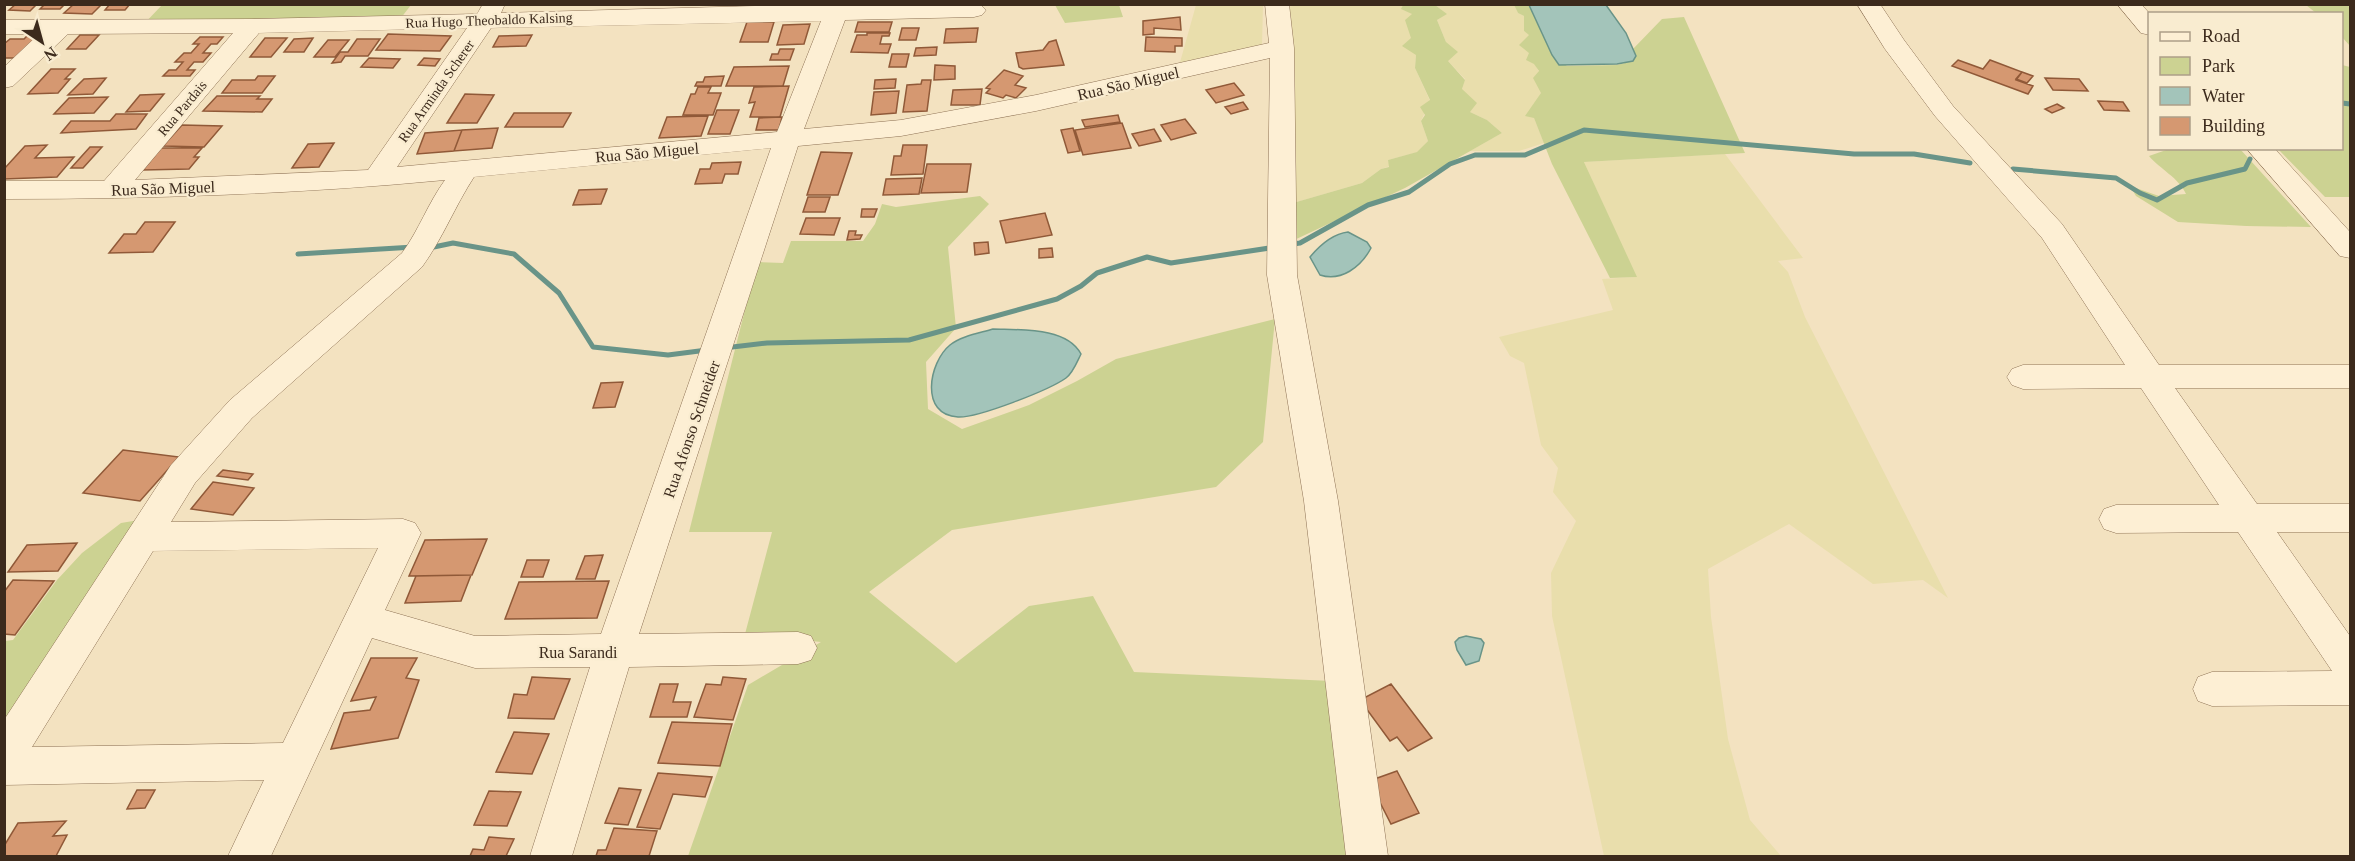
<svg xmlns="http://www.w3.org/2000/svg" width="2355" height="861" font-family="Georgia,serif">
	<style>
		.farmland { fill: #e9deac }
		.green { fill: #ccd292 }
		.water { fill: #a3c4ba; stroke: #699488; stroke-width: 1.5 }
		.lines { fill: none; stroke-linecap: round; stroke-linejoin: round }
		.stream { stroke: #699488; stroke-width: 5 }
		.building { fill: #d59871; stroke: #905938; stroke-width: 1.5 }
		.minor-casing { stroke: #8e7255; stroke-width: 1 }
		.minor { fill: #fdefd4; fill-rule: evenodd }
		.labels { text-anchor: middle; stroke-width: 4.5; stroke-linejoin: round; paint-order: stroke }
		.far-street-label { font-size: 14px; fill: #3c2a1c; stroke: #f9ecd0 }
		.street-label { font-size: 16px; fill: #3c2a1c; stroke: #f9ecd0 }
	</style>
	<rect width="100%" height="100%" fill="#f3e2c0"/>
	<path class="farmland" d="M1306,4H1403L1402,9L1413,14L1411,38L1416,55L1415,68L1430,101L1421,121L1428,141L1418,152L1388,160L1390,166L1381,169L1362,183L1293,203L1281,8Z
		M1196,5H1263L1262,46L1179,66Z
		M1435,5H1514L1518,13L1524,16V31L1530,35L1529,53L1539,72L1541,93L1534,118L1544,143L1519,151H1470L1502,133L1487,120L1470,112L1462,89L1465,79L1448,61L1446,42L1437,20L1446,14Z
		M1725,154L1803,258L1778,261L1788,272L1805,317L1948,598L1923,580L1873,584L1789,524L1708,569L1711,617L1728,739L1750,820L1781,856H1604L1552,616L1551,573L1576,521L1553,492L1558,468L1541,445L1524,363L1510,356L1499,337L1613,310L1602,279L1636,277L1584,162Z"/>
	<path class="green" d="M162,5H411L397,23L142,26Z
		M1055,5H1119L1123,17L1065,23Z
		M1403,5H1435L1447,14L1437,20L1446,42L1458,52L1448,61L1465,80L1462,89L1477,103L1470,112L1487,120L1502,133L1405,188L1290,242L1293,203L1362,183L1381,169L1389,167L1388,160L1417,152L1428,141L1421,121L1425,115L1420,107L1430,100L1415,68L1416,55L1402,46L1411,38L1405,20L1412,14L1401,9Z
		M1514,5H1529L1552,55L1567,66L1617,65L1633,61L1636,56L1633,49L1662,19L1684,17L1745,153L1584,162L1637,277L1610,278L1552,164L1534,118L1525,116L1541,93L1533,78L1539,71L1534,64L1526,60L1529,53L1519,45L1529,35L1524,31V16L1518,13Z
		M2306,5H2350V46L2342,37V14L2316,13Z
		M2342,65L2350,67V197H2325L2278,149L2342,148Z
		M2169,149H2240L2311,227L2246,226L2178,222L2136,196L2130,186L2159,196L2186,194C2179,178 2160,169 2149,156Z
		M980,196L989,204L948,247L956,328L926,362L928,409L962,429L1029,405L1077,381L1116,359L1275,319L1263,442L1216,487L952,530L869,592L956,663L1029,606L1093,596L1134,672L1332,681L1354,856H688L748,685L821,642L745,634L772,532H689L757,262L783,263L791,241H863L875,224L882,204L896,207Z
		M151,518L5,746V641L13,640L57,580L82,553L121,523Z"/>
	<path class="water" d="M1529,5H1606L1626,33L1636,56L1633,61L1617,64L1559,65L1552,55Z
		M1348,232L1367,242L1371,248C1361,267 1341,282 1320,275L1310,257C1320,245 1332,234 1348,232Z
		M993,329C1021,330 1067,327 1081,354C1077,362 1073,373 1066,378C1049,390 978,418 958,417C919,415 929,362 950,345C961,336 980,333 993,329Z
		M1466,636L1481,639L1484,643L1479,661L1466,665L1457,650L1455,642L1459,638Z"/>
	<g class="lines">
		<path class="stream" d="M2342,103L2350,104
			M2013,169L2116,178L2140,193L2157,200L2187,183L2245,169L2250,159
			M1287,245L1300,243L1368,205L1409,192L1450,164L1475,155H1525L1584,130L1854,154H1914L1970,163
			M429,248L453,243L514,254L559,293L593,347L668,355L707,350
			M298,254L414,247
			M724,348L767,343L909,340L1057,299L1081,286L1097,273L1147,257L1171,263L1276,247"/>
	</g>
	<path class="building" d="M16,4H37L30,11L9,10Z
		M45,4H65L60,9H40Z
		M74,4H102L92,14L64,13Z
		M110,4H130L125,10H105Z
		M1180,17L1181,30L1154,28V34L1143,35V21Z
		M747,22H774L768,42H740Z
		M858,22H892L889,32H855Z
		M810,24L804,44L777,45L783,25Z
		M902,28H919L916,40H899Z
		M978,28L976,42L944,43L946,29Z
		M867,33H890L889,36H882L880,44H891L888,53L851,52L857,35H867Z
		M388,34L451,36L440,51L376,50Z
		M28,35H41L16,58H4V44L10,39H24Z
		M80,35H99L86,49H67Z
		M532,35L526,46L493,47L499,36Z
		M200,37H223L217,44H211L203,53H211L203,62H194L187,70H195L190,76H163L169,70H176L183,62H175L184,53H191L199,44H193Z
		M1146,37L1182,38V46H1175V52L1145,51Z
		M265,38H287L271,57H250Z
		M313,38L304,52H284L294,39Z
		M357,39H380L368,56H345L341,62L332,63L340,52H348Z
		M328,40H349L335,57H314Z
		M1056,40L1064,65L1023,69L1019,67L1016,53L1043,50L1049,42Z
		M937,47L936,55L914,56L916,48Z
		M780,49H794L790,60H770L772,54H778Z
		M892,54H909L906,67H889Z
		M369,58L400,59L393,68L361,67Z
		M424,58L440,59L435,66L418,65Z
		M1958,60L1983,69L1990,60L2022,72L2016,80L2033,86L2028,94L1952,66Z
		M935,65L955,66V79L934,80Z
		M789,66L783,86H726L734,67Z
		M51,69H75L65,79H70L58,93L28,94Z
		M1004,70L1023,76L1015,85L1026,88L1016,98L1006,95L1003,98L986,93L990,89L986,88Z
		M2022,72L2033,76L2027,83L2016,79Z
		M258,76H275L262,93H222L232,80H255Z
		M724,76L721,86H695L697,82H703L705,77Z
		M106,78L93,94L68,95L84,79Z
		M2045,78L2079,79L2088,91L2053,90Z
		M896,79L895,88L874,89L875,80Z
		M922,80H931L927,111L903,112L907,85L921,84Z
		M1234,83L1244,95L1216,103L1206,90Z
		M789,86L780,117H750L755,102L749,103L754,87Z
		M698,87H711L708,93H721L713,115H683L691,94H695Z
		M982,89L980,105H951L953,90Z
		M899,91L896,113L871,115L874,92Z
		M164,94L150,111L126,112L140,95Z
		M465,94L494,95L477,123H447Z
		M217,96H260L257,99H272L262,112L203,111Z
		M108,97L94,113L54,114L69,98Z
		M2098,101L2123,102L2129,111L2104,110Z
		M1243,102L1248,109L1231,114L1225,107Z
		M2057,104L2064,108L2052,113L2045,109Z
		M717,110H739L730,134H708Z
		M514,113H571L563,127H505Z
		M116,114H147L136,129L61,133L71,121H110Z
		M1118,115L1120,122L1085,127L1082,120Z
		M708,116L701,136L659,138L667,117Z
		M782,117L779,130H756L759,118Z
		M1185,119L1196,133L1171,140L1161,125Z
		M1122,123L1131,148L1083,155L1075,130Z
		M182,125L222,126L204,147L163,146Z
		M498,128L492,148L454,151L462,130Z
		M1073,128L1080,151L1068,153L1061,130Z
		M1154,129L1161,141L1139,146L1132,134Z
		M462,130L454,151L417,154L425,133Z
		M334,143L319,167L292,168L308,144Z
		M47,145L35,158L74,157L57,177L4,179V169L25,146Z
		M903,145H927L923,174L891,175L894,156H901Z
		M90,147H102L83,168H71Z
		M161,148H202L194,157H199L189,169L143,170Z
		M821,152L852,153L838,195H807Z
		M741,162L738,174H725L722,183L695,184L700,169H710L712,163Z
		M927,164H971L967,192L921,193Z
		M922,178L919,194L883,195L886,179Z
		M607,189L601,204L573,205L579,190Z
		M808,197H830L825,212H803Z
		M862,209H877L874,217H861Z
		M1045,213L1052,235L1006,243L1000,221Z
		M806,218H840L834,235L800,234Z
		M145,222H175L153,252L109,253L124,234H136Z
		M849,231H856L855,235H862L860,239L847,240Z
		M988,242L989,253L975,255L974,243Z
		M1052,248L1053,257L1039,258V249Z
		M623,382L615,407L593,408L601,383Z
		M123,450L179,457L140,501L83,493Z
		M223,470L253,474L248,480L217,476Z
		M213,482L254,488L233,515L191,509Z
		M487,539L472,575L409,576L425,540Z
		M77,543L58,571L8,572L27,545Z
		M603,555L595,579H576L585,556Z
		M527,560H549L543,577H521Z
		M471,575L461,601L405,603L416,576Z
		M13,580L54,581L15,635L4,634V592Z
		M609,581L597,618L505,619L519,582Z
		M371,658H417L406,678L419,680L398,738L331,749L344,713L370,710L376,697L351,701Z
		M532,677L570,679L554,719L508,718L514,694L527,695Z
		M723,677L746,679L733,720L694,717L706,684L721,685Z
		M660,684H678L673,702H691L687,717H650Z
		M1391,684L1432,738L1408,751L1397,737L1390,741L1360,700Z
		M672,722L732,724L720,766L658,763Z
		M514,732L549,734L532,774L496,772Z
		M1397,771L1419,813L1391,824L1369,781Z
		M658,773L712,777L705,797L673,794L660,829L637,827Z
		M619,788L641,790L628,825L605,823Z
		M137,790H155L145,808L127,809Z
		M489,791L521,792L507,826L474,825Z
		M66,821L53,836L67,835L56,856H4V846L18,823Z
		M614,828L657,831L649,856H596L598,850H606Z
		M489,837L514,839L506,856H470L473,849L484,850Z"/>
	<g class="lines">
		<g class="minor-casing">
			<path id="minor" d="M483,4H505L501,13L827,4H980L986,10L982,15L974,17L845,20L804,129L901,120L1036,95L1269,43L1265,4H1289L1294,48L1297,275L1338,501L1388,856H1346L1304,501L1267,275L1270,58L1036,111L901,136L798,146L639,634L798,632L811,636L817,648L811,660L798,664L629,667L572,856H530L590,667L475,668L372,638L271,856H228L264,780L4,785V720L171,465L230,400L402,253C419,230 428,203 445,180C299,194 151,199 4,199V181H104L233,33L68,34L13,86L4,88V67L39,34H4V20L252,19L477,14ZM821,21L777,132L397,167L491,28ZM467,28L368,170L135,180L259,33ZM771,148L601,634L475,636L385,610L421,533L415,523L403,519L171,522L195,483L252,418L422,267C443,238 455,206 474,177ZM378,548L283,743L32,747L153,551Z
				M1857,4H1880L1904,40L1953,106L2062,224L2159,365H2350V388H2175L2257,504H2350V532H2277L2350,636V705L2212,706L2198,701L2193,689L2198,677L2212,672L2332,671L2238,532L2116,533L2104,529L2099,519L2104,509L2116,505H2219L2141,388L2023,389L2012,385L2007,377L2012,369L2023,365H2125L2042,238L1935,116L1885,49Z
				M2117,4H2141L2150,14V35L2141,33Z
				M2246,148H2274L2350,232V258L2340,256Z"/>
		</g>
		<use href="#minor" class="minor"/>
	</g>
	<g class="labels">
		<g class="far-street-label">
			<text transform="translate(489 20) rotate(-2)" y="5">Rua Hugo Theobaldo Kalsing</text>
			<text transform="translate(436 91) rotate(-55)" y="5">Rua Arminda Scherer</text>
			<text transform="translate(182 108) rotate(-50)" y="5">Rua Pardais</text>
		</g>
		<g class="street-label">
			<text transform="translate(1128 83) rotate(-13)" y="6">Rua São Miguel</text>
			<text transform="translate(647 152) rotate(-5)" y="6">Rua São Miguel</text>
			<text transform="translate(163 188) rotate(-2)" y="6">Rua São Miguel</text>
			<text transform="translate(691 429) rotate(-71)" y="6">Rua Afonso Schneider</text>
			<text x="578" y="658">Rua Sarandi</text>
		</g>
	</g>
	<rect width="2355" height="861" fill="none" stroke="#3c2a1c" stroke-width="12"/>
	<rect x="2148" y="12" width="195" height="138" fill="#f9ecd0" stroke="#ad9e88" stroke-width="1.5"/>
	<rect x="2160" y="32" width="30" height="9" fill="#fdefd4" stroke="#ad9e88" stroke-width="1.5"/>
	<text x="2202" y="42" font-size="18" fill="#3c2a1c">Road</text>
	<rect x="2160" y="57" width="30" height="18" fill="#ccd292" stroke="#ad9e88" stroke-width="1.5"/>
	<text x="2202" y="72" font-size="18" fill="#3c2a1c">Park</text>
	<rect x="2160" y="87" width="30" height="18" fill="#a3c4ba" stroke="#ad9e88" stroke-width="1.5"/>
	<text x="2202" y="102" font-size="18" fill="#3c2a1c">Water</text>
	<rect x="2160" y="117" width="30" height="18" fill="#d59871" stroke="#ad9e88" stroke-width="1.5"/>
	<text x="2202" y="132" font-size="18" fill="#3c2a1c">Building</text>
	<g transform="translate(42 42) rotate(144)" stroke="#f9ecd0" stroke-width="4.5" paint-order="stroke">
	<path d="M0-4.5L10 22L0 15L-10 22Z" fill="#3c2a1c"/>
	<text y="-9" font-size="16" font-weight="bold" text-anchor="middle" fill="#3c2a1c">N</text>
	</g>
</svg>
